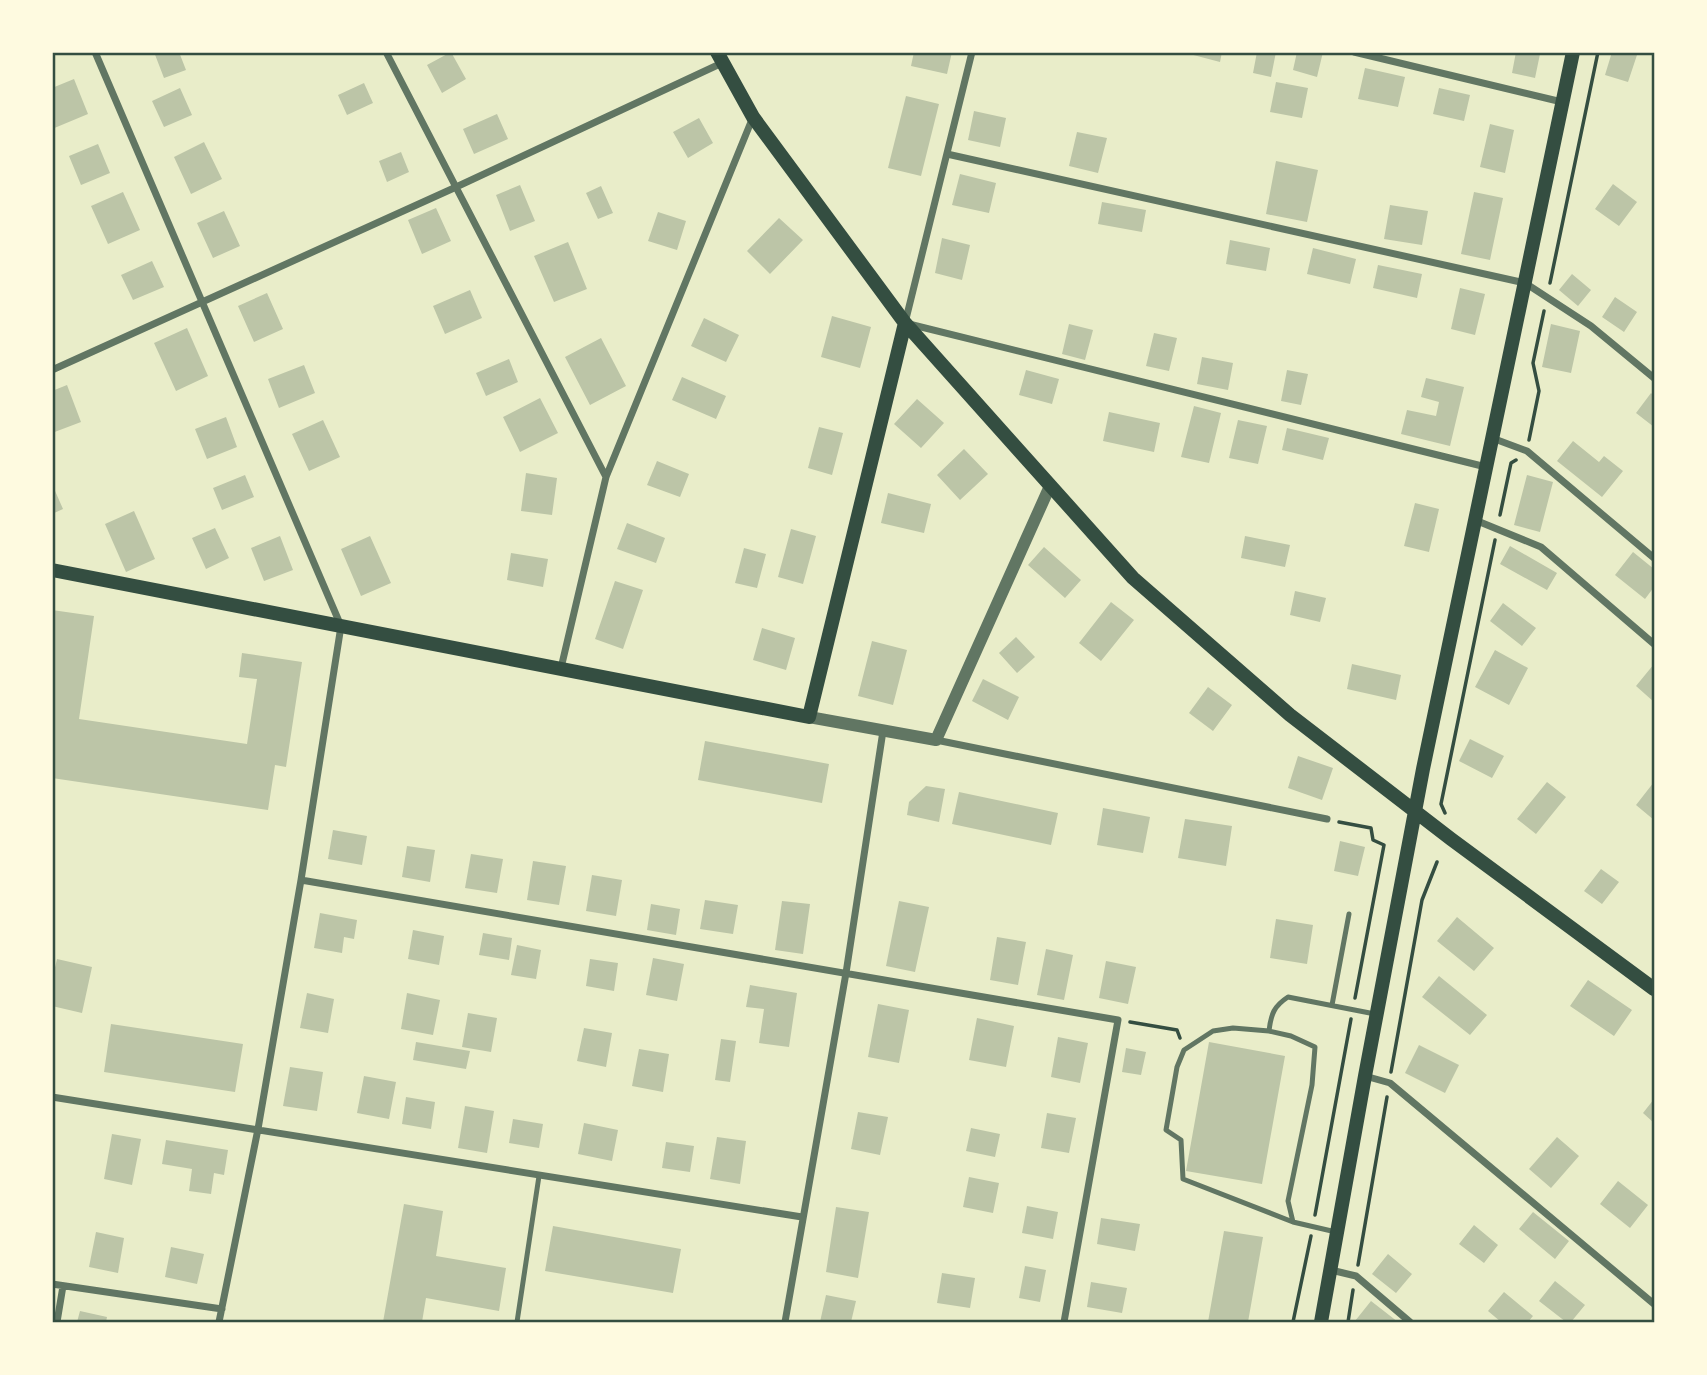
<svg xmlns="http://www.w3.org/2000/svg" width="1707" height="1375" font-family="Helvetica,sans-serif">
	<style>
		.building { fill: #bcc5a7 }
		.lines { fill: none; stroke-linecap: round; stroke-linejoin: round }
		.path { stroke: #344e41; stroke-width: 3.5 }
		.service { stroke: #617663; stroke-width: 5 }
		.minor { stroke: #617663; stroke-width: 7 }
		.tertiary { stroke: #617663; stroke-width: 12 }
		.secondary { stroke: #344e41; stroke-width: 14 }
		.neatline { fill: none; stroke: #344e41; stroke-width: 2.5 }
	</style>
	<rect width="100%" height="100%" fill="#e9edc9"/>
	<path class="building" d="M154,52H179L186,70L164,78Z
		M451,52L466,79L442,93L427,65Z
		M914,52H952L947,74L911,66Z
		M1182,52H1222L1220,62Z
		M1257,52H1276L1271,77L1253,73Z
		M1297,52H1323L1317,77L1293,70Z
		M1516,52L1540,54L1535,78L1512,73Z
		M1612,52H1638L1628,82L1605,75Z
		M1365,68L1405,77L1398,107L1358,99Z
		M74,79L88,114L52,129V88Z
		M1276,82L1308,88L1302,118L1270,112Z
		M364,83L373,103L347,115L338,95Z
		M180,88L192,115L164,127L152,101Z
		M1439,88L1470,95L1464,121L1433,114Z
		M906,96L939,104L921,176L888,168Z
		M974,111L1006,118L1000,147L968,140Z
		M497,114L508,139L474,154L463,129Z
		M699,118L713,143L688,158L673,132Z
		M1490,124L1514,130L1505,173L1480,167Z
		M1077,132L1107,138L1098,173L1069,166Z
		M204,142L222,179L191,194L174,157Z
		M98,144L110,173L81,185L69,156Z
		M401,152L409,172L387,182L379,161Z
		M1276,161L1318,170L1307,222L1266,214Z
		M960,174L996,183L989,213L952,205Z
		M1613,184L1637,202L1619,226L1595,209Z
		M520,185L535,221L510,231L496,195Z
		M601,186L613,213L598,219L586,193Z
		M123,192L140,230L108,244L91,206Z
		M1474,192L1503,198L1490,260L1461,254Z
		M1102,202L1146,210L1142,232L1098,224Z
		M1390,205L1428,211L1422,245L1384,239Z
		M436,208L451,241L422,254L408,220Z
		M224,211L240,246L213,258L197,223Z
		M658,212L686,221L677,250L648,241Z
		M779,218L803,240L770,274L747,251Z
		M942,238L970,245L962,280L935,273Z
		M1230,240L1270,248L1266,271L1226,264Z
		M568,242L587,289L554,302L534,256Z
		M1313,248L1356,259L1350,284L1307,274Z
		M152,261L164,287L133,300L121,275Z
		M1378,265L1422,274L1417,298L1373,288Z
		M1572,274L1591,290L1578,306L1559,290Z
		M1460,288L1485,294L1475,335L1451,329Z
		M470,290L482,318L445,334L433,306Z
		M267,293L283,329L254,342L238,306Z
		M1615,297L1637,312L1624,332L1602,317Z
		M832,316L871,327L860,368L821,357Z
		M704,318L739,335L726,362L691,346Z
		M1069,324L1093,330L1085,360L1062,354Z
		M1551,324L1580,331L1571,373L1542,367Z
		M187,328L208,376L176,391L154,343Z
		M1154,333L1177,338L1169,371L1146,366Z
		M601,338L626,386L590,405L565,357Z
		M1202,357L1233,363L1228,390L1197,384Z
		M509,359L518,382L486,396L476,373Z
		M304,365L315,393L279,408L268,379Z
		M1026,370L1059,379L1052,404L1019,395Z
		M1287,370L1308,374L1301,405L1281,401Z
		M682,377L726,396L716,419L672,400Z
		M1426,378L1464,387L1450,446L1401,434L1407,410L1436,416L1439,402L1421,397Z
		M67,385L81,422L52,433V391Z
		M1651,393L1654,396V427L1636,413Z
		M540,398L558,433L520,452L503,417Z
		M917,399L944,423L921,448L894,424Z
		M1194,406L1221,413L1209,463L1181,457Z
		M1109,412L1160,423L1154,452L1103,441Z
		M226,417L237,447L207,459L195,429Z
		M323,420L340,457L309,471L292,434Z
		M1238,420L1267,426L1258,464L1229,458Z
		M819,427L843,433L832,475L808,468Z
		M1287,428L1329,438L1323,460L1282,450Z
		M1573,441L1599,462L1604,456L1623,471L1602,497L1557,461Z
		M964,449L988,474L960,500L937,475Z
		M657,461L689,474L680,497L647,485Z
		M526,473L557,478L552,515L521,511Z
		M245,475L254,497L222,510L213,488Z
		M1527,475L1553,482L1540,532L1514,525Z
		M52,484L63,509L52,514Z
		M888,493L931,504L924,533L881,523Z
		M1415,503L1439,509L1429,552L1404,546Z
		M134,511L155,559L126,572L105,524Z
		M627,523L665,538L656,563L617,549Z
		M215,528L229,558L206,569L192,538Z
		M791,529L816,536L803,584L778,577Z
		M280,536L293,570L264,581L251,548Z
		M370,536L391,583L361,596L341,549Z
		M1245,536L1290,545L1285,567L1241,558Z
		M1510,546L1557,573L1547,590L1500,564Z
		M1044,547L1081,580L1065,598L1028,565Z
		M744,548L766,554L757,588L735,583Z
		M1633,552L1654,569V587L1645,599L1615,575Z
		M511,553L548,559L543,587L507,580Z
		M615,581L643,590L623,649L595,639Z
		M1295,591L1326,598L1320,622L1290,615Z
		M1111,602L1134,620L1101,661L1079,643Z
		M1503,603L1536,628L1522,646L1490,621Z
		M52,610L94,616L79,719L247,744L257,679L239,677L242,653L302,662L286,767L275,765L268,810L52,778Z
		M762,628L795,638L786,670L753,660Z
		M1016,637L1035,657L1017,673L999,653Z
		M872,641L907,650L893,705L858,696Z
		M1495,650L1528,668L1509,705L1475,687Z
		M1352,664L1401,675L1396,700L1347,689Z
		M1654,664V702L1636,686Z
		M983,679L1019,697L1008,720L972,701Z
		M1208,687L1232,705L1213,731L1189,713Z
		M1470,739L1504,756L1492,778L1459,761Z
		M705,741L829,764L822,803L698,780Z
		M1298,756L1333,768L1322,800L1288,788Z
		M1547,782L1566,797L1536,834L1517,819Z
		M1654,782V820L1636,805Z
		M926,786L945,789L939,822L907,815L909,802Z
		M959,792L1058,813L1051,845L952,824Z
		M1103,808L1150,817L1143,853L1097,845Z
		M1185,819L1232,826L1226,866L1178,858Z
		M333,830L367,836L362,865L328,859Z
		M1340,841L1365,847L1358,876L1334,871Z
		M407,846L435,850L430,882L402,877Z
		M471,854L503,859L497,893L465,888Z
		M533,861L566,866L559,905L527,900Z
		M1601,869L1619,882L1602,904L1584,891Z
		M592,875L622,880L616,916L586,911Z
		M705,900L738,905L733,934L700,929Z
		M782,901L810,904L803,954L775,950Z
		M899,901L929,907L915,972L886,966Z
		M651,904L680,909L676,935L647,930Z
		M320,913L357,920L354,939L344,937L342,953L314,948Z
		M1457,917L1494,948L1474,971L1437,941Z
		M1276,919L1313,925L1307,964L1270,958Z
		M413,930L444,936L439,965L408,959Z
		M483,933L512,938L509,960L479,955Z
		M997,937L1026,942L1018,985L990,980Z
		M517,945L541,950L536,979L511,975Z
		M1046,949L1073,955L1064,1000L1037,995Z
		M653,958L684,964L677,1001L646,995Z
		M57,959L92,967L82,1013L52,1006V980Z
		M590,959L618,963L614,991L586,986Z
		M1106,961L1136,967L1128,1004L1099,998Z
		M1439,976L1487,1015L1470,1035L1422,997Z
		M1588,980L1632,1010L1614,1036L1570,1006Z
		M750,985L797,993L789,1047L759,1043L764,1009L746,1007Z
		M307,993L334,999L328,1033L300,1028Z
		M407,993L440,1000L433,1035L401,1029Z
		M878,1004L909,1010L899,1063L868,1057Z
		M468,1013L497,1018L491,1052L462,1047Z
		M977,1018L1014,1026L1006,1067L969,1060Z
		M111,1024L243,1044L235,1092L104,1072Z
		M584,1028L612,1033L606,1067L577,1061Z
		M1058,1037L1088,1043L1080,1083L1051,1077Z
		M721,1039L736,1041L730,1082L715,1080Z
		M416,1042L470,1051L466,1069L413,1060Z
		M1209,1042L1285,1056L1262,1184L1186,1171Z
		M1419,1045L1459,1065L1445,1093L1405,1073Z
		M1126,1048L1146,1052L1141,1075L1122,1072Z
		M639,1049L669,1054L663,1092L632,1086Z
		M290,1067L323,1072L317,1111L283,1106Z
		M364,1076L396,1082L389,1119L357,1113Z
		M406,1097L435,1102L431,1129L402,1124Z
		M1654,1099V1123L1643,1113Z
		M465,1106L494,1111L487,1153L458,1148Z
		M858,1112L888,1117L880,1155L851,1149Z
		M1047,1113L1076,1118L1069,1153L1041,1148Z
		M513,1119L543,1124L539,1148L509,1143Z
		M584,1123L618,1130L612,1161L578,1154Z
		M971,1128L1000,1134L995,1157L966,1151Z
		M112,1134L141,1139L132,1185L104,1179Z
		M717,1137L746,1141L740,1184L710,1179Z
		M1557,1137L1579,1156L1551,1188L1529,1169Z
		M166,1140L228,1150L224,1175L214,1173L211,1194L189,1191L192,1169L162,1164Z
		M666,1142L694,1146L690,1172L662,1168Z
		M969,1177L999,1183L993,1213L963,1207Z
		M1618,1181L1648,1205L1630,1228L1600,1204Z
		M404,1204L443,1211L436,1256L506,1268L499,1311L426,1298L422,1322H383Z
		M1027,1206L1058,1212L1053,1239L1022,1233Z
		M836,1207L869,1212L858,1278L826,1272Z
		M1533,1212L1569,1241L1555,1259L1519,1229Z
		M1101,1218L1140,1224L1135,1251L1097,1244Z
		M1474,1225L1498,1245L1484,1263L1459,1244Z
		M553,1226L681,1249L673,1293L545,1271Z
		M1224,1231L1263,1237L1248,1322H1208Z
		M96,1232L124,1238L118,1273L89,1267Z
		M171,1247L204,1254L197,1284L165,1277Z
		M1388,1254L1412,1274L1396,1293L1372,1274Z
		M1025,1266L1046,1270L1040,1302L1019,1298Z
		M942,1273L975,1278L970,1308L937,1303Z
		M1555,1281L1585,1305L1571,1322H1566L1539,1301Z
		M1091,1282L1127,1288L1122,1313L1087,1307Z
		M1504,1292L1533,1316L1528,1322H1501L1488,1311Z
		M826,1295L856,1301L851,1322H820Z
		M1371,1301L1398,1322H1357L1355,1321Z
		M80,1311L107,1317L106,1322H77Z"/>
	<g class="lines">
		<path class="path" d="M1550,283L1598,52
			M1529,440L1539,391L1533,363L1544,311
			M1500,515L1511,463L1516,460
			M1445,813L1441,804L1495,540
			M1339,822L1371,828L1373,840L1384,845L1355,998
			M1130,1022L1177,1030L1180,1038
			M1391,1072L1422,900L1437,862
			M1315,1215L1351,1019
			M1358,1265L1387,1097
			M1293,1322L1311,1236
			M1348,1322L1353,1290"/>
		<path class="service" d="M1332,1005L1349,914
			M1269,1031C1271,1014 1274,1006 1288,997L1375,1014
			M1293,1222L1183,1179L1181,1140L1166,1130L1177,1067L1184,1050L1213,1031L1233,1028L1269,1031L1291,1036L1315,1047L1312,1085L1288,1201L1293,1222L1336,1232
			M517,1322L539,1176"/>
		<path class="minor" d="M95,52L341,626L301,880L258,1129L219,1322
			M386,52L606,477
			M972,52L905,323L1486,467
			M1354,52L1562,102
			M947,154L1525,283L1591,326L1654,378
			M52,370L454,188L722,63
			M1492,438L1527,451L1654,558
			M1475,520L1541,547L1654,644
			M561,668L606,477L753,117
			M936,740L1327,819
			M301,880L1118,1020L1064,1322
			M1365,1076L1390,1083L1654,1304
			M52,1097L802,1217
			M1331,1270L1356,1276L1410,1322
			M52,1284L222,1309
			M57,1322L63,1286
			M785,1322L846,973L883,731"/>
		<path class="tertiary" d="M809,717L936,740L1050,486"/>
		<path class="secondary" d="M717,52L753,117L905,323L1133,578L1290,715L1451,839L1654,989
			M52,570L809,717L905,323
			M1321,1322L1365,1076L1423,769L1573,52"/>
	</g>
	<rect width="1707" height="1375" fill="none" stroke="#fefae0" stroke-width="108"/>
	<rect x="54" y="54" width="1599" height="1267" class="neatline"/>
</svg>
